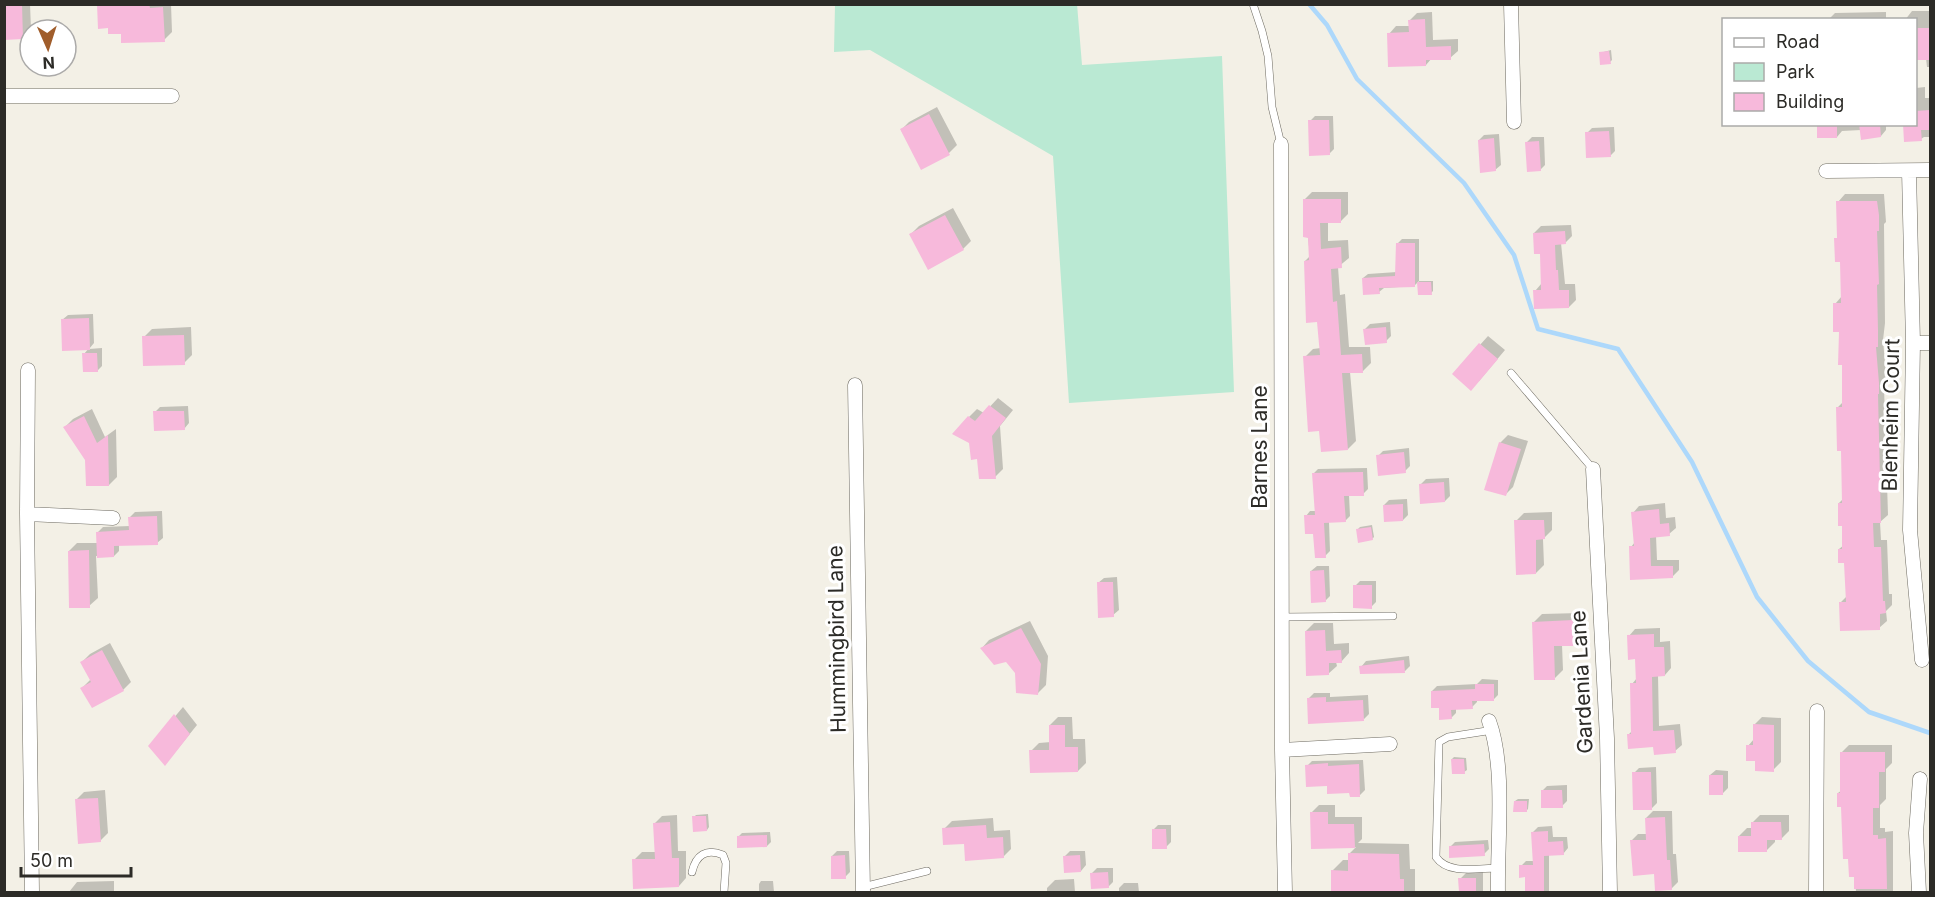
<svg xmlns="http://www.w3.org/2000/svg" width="1935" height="897" font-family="Inter,sans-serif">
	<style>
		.green { fill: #bae9d3 }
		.shadow { fill: #0003 }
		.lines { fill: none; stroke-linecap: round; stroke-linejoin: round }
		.stream { stroke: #add8fb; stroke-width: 4.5 }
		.building { fill: #f7b9db }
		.lane-casing { stroke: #6d6a61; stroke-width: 8 }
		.street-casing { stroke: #6d6a61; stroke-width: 15 }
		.lane { stroke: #fff; stroke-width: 7 }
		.street { stroke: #fff; stroke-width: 14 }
		.labels { text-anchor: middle; stroke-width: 6; stroke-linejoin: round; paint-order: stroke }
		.street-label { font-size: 21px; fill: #2c2b27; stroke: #fff }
	</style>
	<rect width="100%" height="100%" fill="#f3f0e6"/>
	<path class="green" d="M1077,4L1082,65L1222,56L1234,392L1069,403L1053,156L870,50L834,52L835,5Z"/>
	<path class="shadow" d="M4,4H30L31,29L23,37Z
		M98,4H171L172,32L164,40L122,32L110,27Z
		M1912,11H1930V67H1927L1926,58L1916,59V20H1905Z
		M1432,12L1433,40L1458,39V51L1450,58H1432L1426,65L1389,34L1396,26H1410V20L1417,13Z
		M1886,12V20H1828L1835,13Z
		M1611,50L1612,60L1610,62L1600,53Z
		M1925,87V98H1930V137H1924L1921,139L1916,124V88Z
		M937,107L957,145L949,153L922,168L901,130L909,122Z
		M1315,116H1333L1334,149L1329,154L1310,121Z
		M1818,124H1886V130L1881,136L1861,130L1842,131L1837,137Z
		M1614,127L1615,151L1610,156L1587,133L1592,128Z
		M1499,134L1501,165L1495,170L1479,140L1484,135Z
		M1532,137H1544L1545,165L1540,170L1527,142Z
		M1312,192H1348V214L1340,222H1328V241L1348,240L1349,258L1338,267L1340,295L1345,294L1349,347H1370L1371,363L1363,371L1350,372L1356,441L1348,449L1321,430L1305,357L1313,349L1321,348L1318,321L1305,261L1310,256L1304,200Z
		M1845,194H1884L1886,222L1884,224L1885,323L1883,340L1886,375L1884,387L1888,515L1880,522L1881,540H1887L1889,594H1892V605L1886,611L1887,621L1879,628L1841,602L1847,596L1846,562L1839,549L1844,545V525L1839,503L1843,499V449L1837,408L1844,401L1841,330L1835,304L1842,296L1841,261L1836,239L1839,236L1838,202Z
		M953,208L971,241L963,249L911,234L919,226Z
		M1571,225L1572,236L1565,243H1561L1565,284H1575L1576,300L1569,307L1535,291L1542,283L1541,252L1534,233L1541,226Z
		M1402,239H1419V281H1433V291L1431,293L1419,294V281L1414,286L1384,288L1379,292L1363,278L1368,274L1397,272V244Z
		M93,314L94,343L89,349L102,348V366L97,371L84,354L89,348L62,320L68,315Z
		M1390,322L1391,336L1386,341L1365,329L1370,324Z
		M191,327L192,355L184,363L144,337L152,329Z
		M1488,336L1505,350L1479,381L1454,374Z
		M998,398L1013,410L1000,426L1003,469L995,477L969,417L977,409L984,413Z
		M188,406L189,423L184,429L155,412L160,407Z
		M92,409L105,437L116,429L117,477L109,485L86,460L65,427L73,419Z
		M1508,435L1528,441L1513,487L1505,495L1500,443Z
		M1409,448L1410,466L1405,471L1378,456L1383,451Z
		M1367,468L1368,489L1363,494L1349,495L1350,516L1345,521L1329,522L1330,551L1325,556L1306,516L1310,511H1316L1313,474L1318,469Z
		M1449,478L1450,496L1445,501L1421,484L1426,479Z
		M1407,499L1408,515L1403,520L1384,505L1389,500Z
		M1665,503L1666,518L1675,517L1676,528L1669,534L1656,536L1657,560H1679V570L1672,577L1632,578L1631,547L1635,542L1633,513L1639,506Z
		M162,511L163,538L157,543L119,545V551L114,556H96L98,598L89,606L69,551L77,543H98V532L103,527L130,526V517L135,512Z
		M1552,512V530L1543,539L1544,565L1536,573L1516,521L1524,513Z
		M1372,525L1374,537L1372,539L1358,529L1360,527Z
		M1317,566H1329L1330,596L1325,601L1311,571Z
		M1117,577L1119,610L1113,615L1098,583L1104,578Z
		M1360,581H1376V602L1371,607L1355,586Z
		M1580,613L1581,636L1573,644L1562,645L1563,670L1555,678L1534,622L1542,614Z
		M1030,621L1048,656L1046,685L1038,693L1007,661L982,648L989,640Z
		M1314,623H1333L1334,644L1349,643V653L1341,662H1336L1337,666L1328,674L1306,631Z
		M1660,628V642L1670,641L1671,668L1665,675H1658L1659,726L1680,724L1682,745L1675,751L1629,734L1632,731V684L1637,678L1636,658L1629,636L1635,629Z
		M110,643L131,682L123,690L92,706L82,688L91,679L82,662L90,654Z
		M1409,656L1410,666L1405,671L1361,667L1366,661Z
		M1482,679L1498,680V695L1493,700L1477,699V702L1472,707L1456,708V713L1451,718L1440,706L1432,691L1437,686L1477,684Z
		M1314,693H1330V697L1368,695L1369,714L1364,719L1309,698Z
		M183,707L197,725L172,756L150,746Z
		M1058,717H1072L1073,739H1085L1086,763L1078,771L1031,751L1039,743L1051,742L1050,725Z
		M1762,717L1781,718V762L1773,770L1756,759L1748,746L1754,739V725Z
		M1849,745H1892V763L1886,769V799L1880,805V828H1885V832L1893,831V892H1856L1855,876L1843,805L1838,793L1842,790L1841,753Z
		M1454,757L1466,758L1467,770L1464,772L1452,759Z
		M1363,760L1365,790L1360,795L1328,784L1307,766L1312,761Z
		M1656,767L1657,803L1652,808L1634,773L1639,768Z
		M1716,770L1728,771V788L1723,793L1710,775Z
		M1567,785V801L1562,806L1542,791L1547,786Z
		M105,790L108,833L100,841L76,800L84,792Z
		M1518,799H1529L1528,809L1526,811L1515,801Z
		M1319,805H1335V817H1362V839L1358,843L1409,844L1410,869H1415V892H1332V871L1343,860H1349V854L1356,847H1312L1311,813Z
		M1653,811H1672L1673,854H1676L1678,882L1671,889L1631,841L1638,834H1647L1646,818Z
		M708,814L709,827L707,830L694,817L696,815Z
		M677,815L678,851H686V878L679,886L634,860L642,852H656L655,823L662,816Z
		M1760,815H1789V831L1781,839H1775V842L1767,850L1739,836L1747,828H1752V823Z
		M993,818L994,831L1010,830L1011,849L1003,857L965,842L944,829L952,821Z
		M1158,825H1171V842L1166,847L1153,830Z
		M1552,826L1553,837H1567L1568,848L1563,854H1549V892H1526L1527,876L1521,866L1526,861H1534L1533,832L1538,827Z
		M770,832L771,842L767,846L739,836L742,833Z
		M1488,840L1489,849L1484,854L1450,847L1455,842Z
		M837,851H849L850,872L845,877L832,856Z
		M1070,851H1085L1086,865L1081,871L1065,856Z
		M1097,868H1113V882L1108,887L1092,873Z
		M1483,871V892H1460V879L1467,872Z
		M1074,879L1075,892H1047V888L1055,880Z
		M114,881V892H69L77,882Z
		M761,881H773L774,892H759V884Z
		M1124,883H1138L1139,892H1119V888Z"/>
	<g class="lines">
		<path class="stream" d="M1309,4L1327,25L1357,79L1464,183L1514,255L1538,329L1618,349L1692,462L1757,597L1808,661L1869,712L1930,733"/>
	</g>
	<path class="building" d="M4,4H22L23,39L4,40Z
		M97,4H149L150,8L163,7L165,42L121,43V34H108V28L98,29Z
		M1425,19L1426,47L1451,46V60H1426V66L1388,67L1387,33L1409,32L1408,20Z
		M1916,28H1930V60H1916Z
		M1609,51L1611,64L1600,65L1599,52Z
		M1930,110V130H1921L1922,141L1904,142L1903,124H1916V111Z
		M929,114L950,155L921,170L900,129Z
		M1308,120H1329L1330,155L1309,156Z
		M1817,124H1837V138H1817Z
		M1859,124H1880L1881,137L1861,140Z
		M1609,131L1611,157L1586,158L1585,132Z
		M1494,138L1496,171L1480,173L1478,140Z
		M1539,141L1541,171L1527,172L1525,142Z
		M1303,199H1341V223H1320L1321,249L1341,247L1342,268L1331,269L1333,302L1337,301L1341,355L1362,354L1363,373H1342L1348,450L1321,452L1319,431L1308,432L1303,356L1320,355L1317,322L1306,323L1304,261L1309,260L1308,238L1303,237Z
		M1836,201H1877L1879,215V231H1877L1879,284L1877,285L1878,331V347H1876L1879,383V394H1878L1881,523H1873L1874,547H1881L1883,601H1885L1886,613L1880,614V630L1840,631L1839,602H1846L1844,563H1838V549H1842V526H1838V503H1842L1841,451H1837L1836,407H1842V365H1838L1839,332H1833V303H1841L1840,262H1835L1834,238H1837Z
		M945,215L964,250L928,270L909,234Z
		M1565,231L1566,244L1555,245L1556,270H1558L1559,290H1569V308L1534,309L1533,290H1541L1540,254H1534L1533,233Z
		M1396,243H1415V287L1379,288L1380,294L1363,295L1362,278L1395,276Z
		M1417,282H1431L1432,295H1418Z
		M89,318L90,350L62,351L61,319Z
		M1386,327L1387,343L1365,345L1363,329Z
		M184,335L185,365L143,366L142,336Z
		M1479,343L1498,359L1471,391L1452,374Z
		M82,353H97L98,372H83Z
		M989,405L1006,418L992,436L996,479H979L977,459L971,460L969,443L952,434L968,416L975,421Z
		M153,411H184L185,430L154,431Z
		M84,416L97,443L108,435L109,486H86L85,460L63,427Z
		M1499,442L1521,449L1506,496L1484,490Z
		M1404,452L1406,473L1378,476L1376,455Z
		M1363,472L1364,496H1344L1346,522L1324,523L1326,558H1315L1313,534H1305L1304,515H1315L1312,473Z
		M1444,482L1445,502L1420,504L1419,484Z
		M1403,504V521L1384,522L1383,505Z
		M1659,509L1660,524L1669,523L1670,536L1650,538L1651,566H1673V578L1630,580L1629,546H1634L1631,512Z
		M157,516L158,545L114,546V557L97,558L96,532L129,530L128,517Z
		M1514,520H1544L1545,539L1536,540V574L1516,575Z
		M1371,527L1373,540L1358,543L1356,529Z
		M89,550L90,608H69L68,551Z
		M1324,570L1326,602L1311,603L1310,571Z
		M1097,582H1113L1114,617L1098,618Z
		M1353,585H1372V609L1353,608Z
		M1573,620V646H1554L1555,680H1534L1532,622Z
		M1021,628L1041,664L1038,695L1016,693L1015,673L1006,662L994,665L980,648Z
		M1325,630L1326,651L1341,650L1342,663H1329V675L1306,676L1305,631Z
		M1654,634V647H1664L1665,676L1652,677L1653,731L1674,730L1676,753L1654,755L1653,747L1628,749L1627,734H1631L1630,683H1636L1635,659L1628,660L1627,635Z
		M102,650L124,691L92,708L80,688L91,682L80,662Z
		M1404,660L1405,673L1360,674L1359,666Z
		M1475,684H1494V701H1472L1473,709L1451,710L1452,719L1439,720V708H1431V691L1475,689Z
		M1326,697V702L1363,700L1364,721L1308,724L1307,698Z
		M174,714L190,734L165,766L148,746Z
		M1753,724L1774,725V772L1755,771V761H1746V745H1753Z
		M1049,725H1065V747H1078V772L1030,773L1029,750H1049Z
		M1840,752H1885V772H1879V808H1873V835H1878V839L1886,838L1887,889H1854V877H1849L1848,859H1843L1841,807H1837V793H1840Z
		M1451,759H1464L1465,774H1452Z
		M1328,763V766L1359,764L1360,797H1350L1349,793L1327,794V786L1306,787L1305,765Z
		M1632,772H1651L1652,810H1633Z
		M1709,775H1723V795H1709Z
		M1541,790H1562L1563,808H1541Z
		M98,798L101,842L78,844L75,799Z
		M1514,801H1527V812H1513Z
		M1310,812H1328V824H1354L1355,848L1311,849Z
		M692,816H706L707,831L693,832Z
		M1665,817L1667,860H1670L1672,890L1655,891L1654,874L1633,876L1630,840H1646L1645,818Z
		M670,822L672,858H679V887L633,889L632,859H655L653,823Z
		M1751,822H1781L1782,840H1767V852H1738V836H1751Z
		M986,825L987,838L1003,837L1004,858L965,861L964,844L943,845L942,828Z
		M1152,829H1166L1167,849H1152Z
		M1548,831V842L1563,841L1564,855L1544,856V892H1525V877L1519,878V865H1533L1531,832Z
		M767,835V847L737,848V836Z
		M1484,844L1485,856L1449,858V846Z
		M1348,853L1399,854L1400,879H1404V892H1331V870L1348,871Z
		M845,855L846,879H831V856Z
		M1080,855L1081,872L1064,873L1063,856Z
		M1108,872L1109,888L1091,889L1090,873Z
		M1458,878H1476V892H1459Z"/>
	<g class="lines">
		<g class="lane-casing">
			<path id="lane" d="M1253,4L1262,31L1268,56L1272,107L1281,144
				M1511,373L1593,469
				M1281,617L1393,616
				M1493,730L1448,737L1439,742L1436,857C1448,875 1478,868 1498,868
				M692,872C696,855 706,848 723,855L726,863L724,892
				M863,887L927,871"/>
		</g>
		<g class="street-casing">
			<path id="street" d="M1511,4L1514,122
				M4,96H172
				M1281,144L1282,750L1285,892
				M1826,171L1930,170
				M1909,171L1913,343L1910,530L1922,660
				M1913,343H1930
				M28,370L27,514L32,892
				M855,385L863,892
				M1593,469L1607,738L1610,892
				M27,514L113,518
				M1489,721C1506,767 1497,842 1498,892
				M1282,750L1390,744
				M1816,892L1817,711
				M1919,892L1916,833L1920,779"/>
		</g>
		<use href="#lane" class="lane"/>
		<use href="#street" class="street"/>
	</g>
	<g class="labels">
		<g class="street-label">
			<text transform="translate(1891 415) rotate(-89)" y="7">Blenheim Court</text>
			<text transform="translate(1260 447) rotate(-90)" y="7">Barnes Lane</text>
			<text transform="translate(837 639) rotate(-91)" y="7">Hummingbird Lane</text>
			<text transform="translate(1582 682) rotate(-93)" y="7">Gardenia Lane</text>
		</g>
	</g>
	<rect width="1935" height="897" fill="none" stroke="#2c2b27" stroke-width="12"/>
	<rect x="1722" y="18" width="195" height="108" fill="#ffffff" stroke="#abaaa9" stroke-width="1.5"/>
	<rect x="1734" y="38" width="30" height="9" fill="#ffffff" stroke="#abaaa9" stroke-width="1.5"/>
	<text x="1776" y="48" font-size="18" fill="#2c2b27">Road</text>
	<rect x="1734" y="63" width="30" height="18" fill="#bae9d3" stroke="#abaaa9" stroke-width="1.5"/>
	<text x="1776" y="78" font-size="18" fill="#2c2b27">Park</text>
	<rect x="1734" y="93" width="30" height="18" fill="#f7b9db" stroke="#abaaa9" stroke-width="1.5"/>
	<text x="1776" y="108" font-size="18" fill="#2c2b27">Building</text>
	<g transform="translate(48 48) rotate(177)"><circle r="28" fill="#ffffff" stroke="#abaaa9" stroke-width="1.5"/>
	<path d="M0-4.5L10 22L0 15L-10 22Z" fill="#a05d2b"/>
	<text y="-9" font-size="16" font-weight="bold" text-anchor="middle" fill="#2c2b27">N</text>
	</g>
	<path d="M21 867v9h110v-9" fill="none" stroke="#2c2b27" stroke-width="3"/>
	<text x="30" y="867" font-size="18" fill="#2c2b27" stroke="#ffffff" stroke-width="4.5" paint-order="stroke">50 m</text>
</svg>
